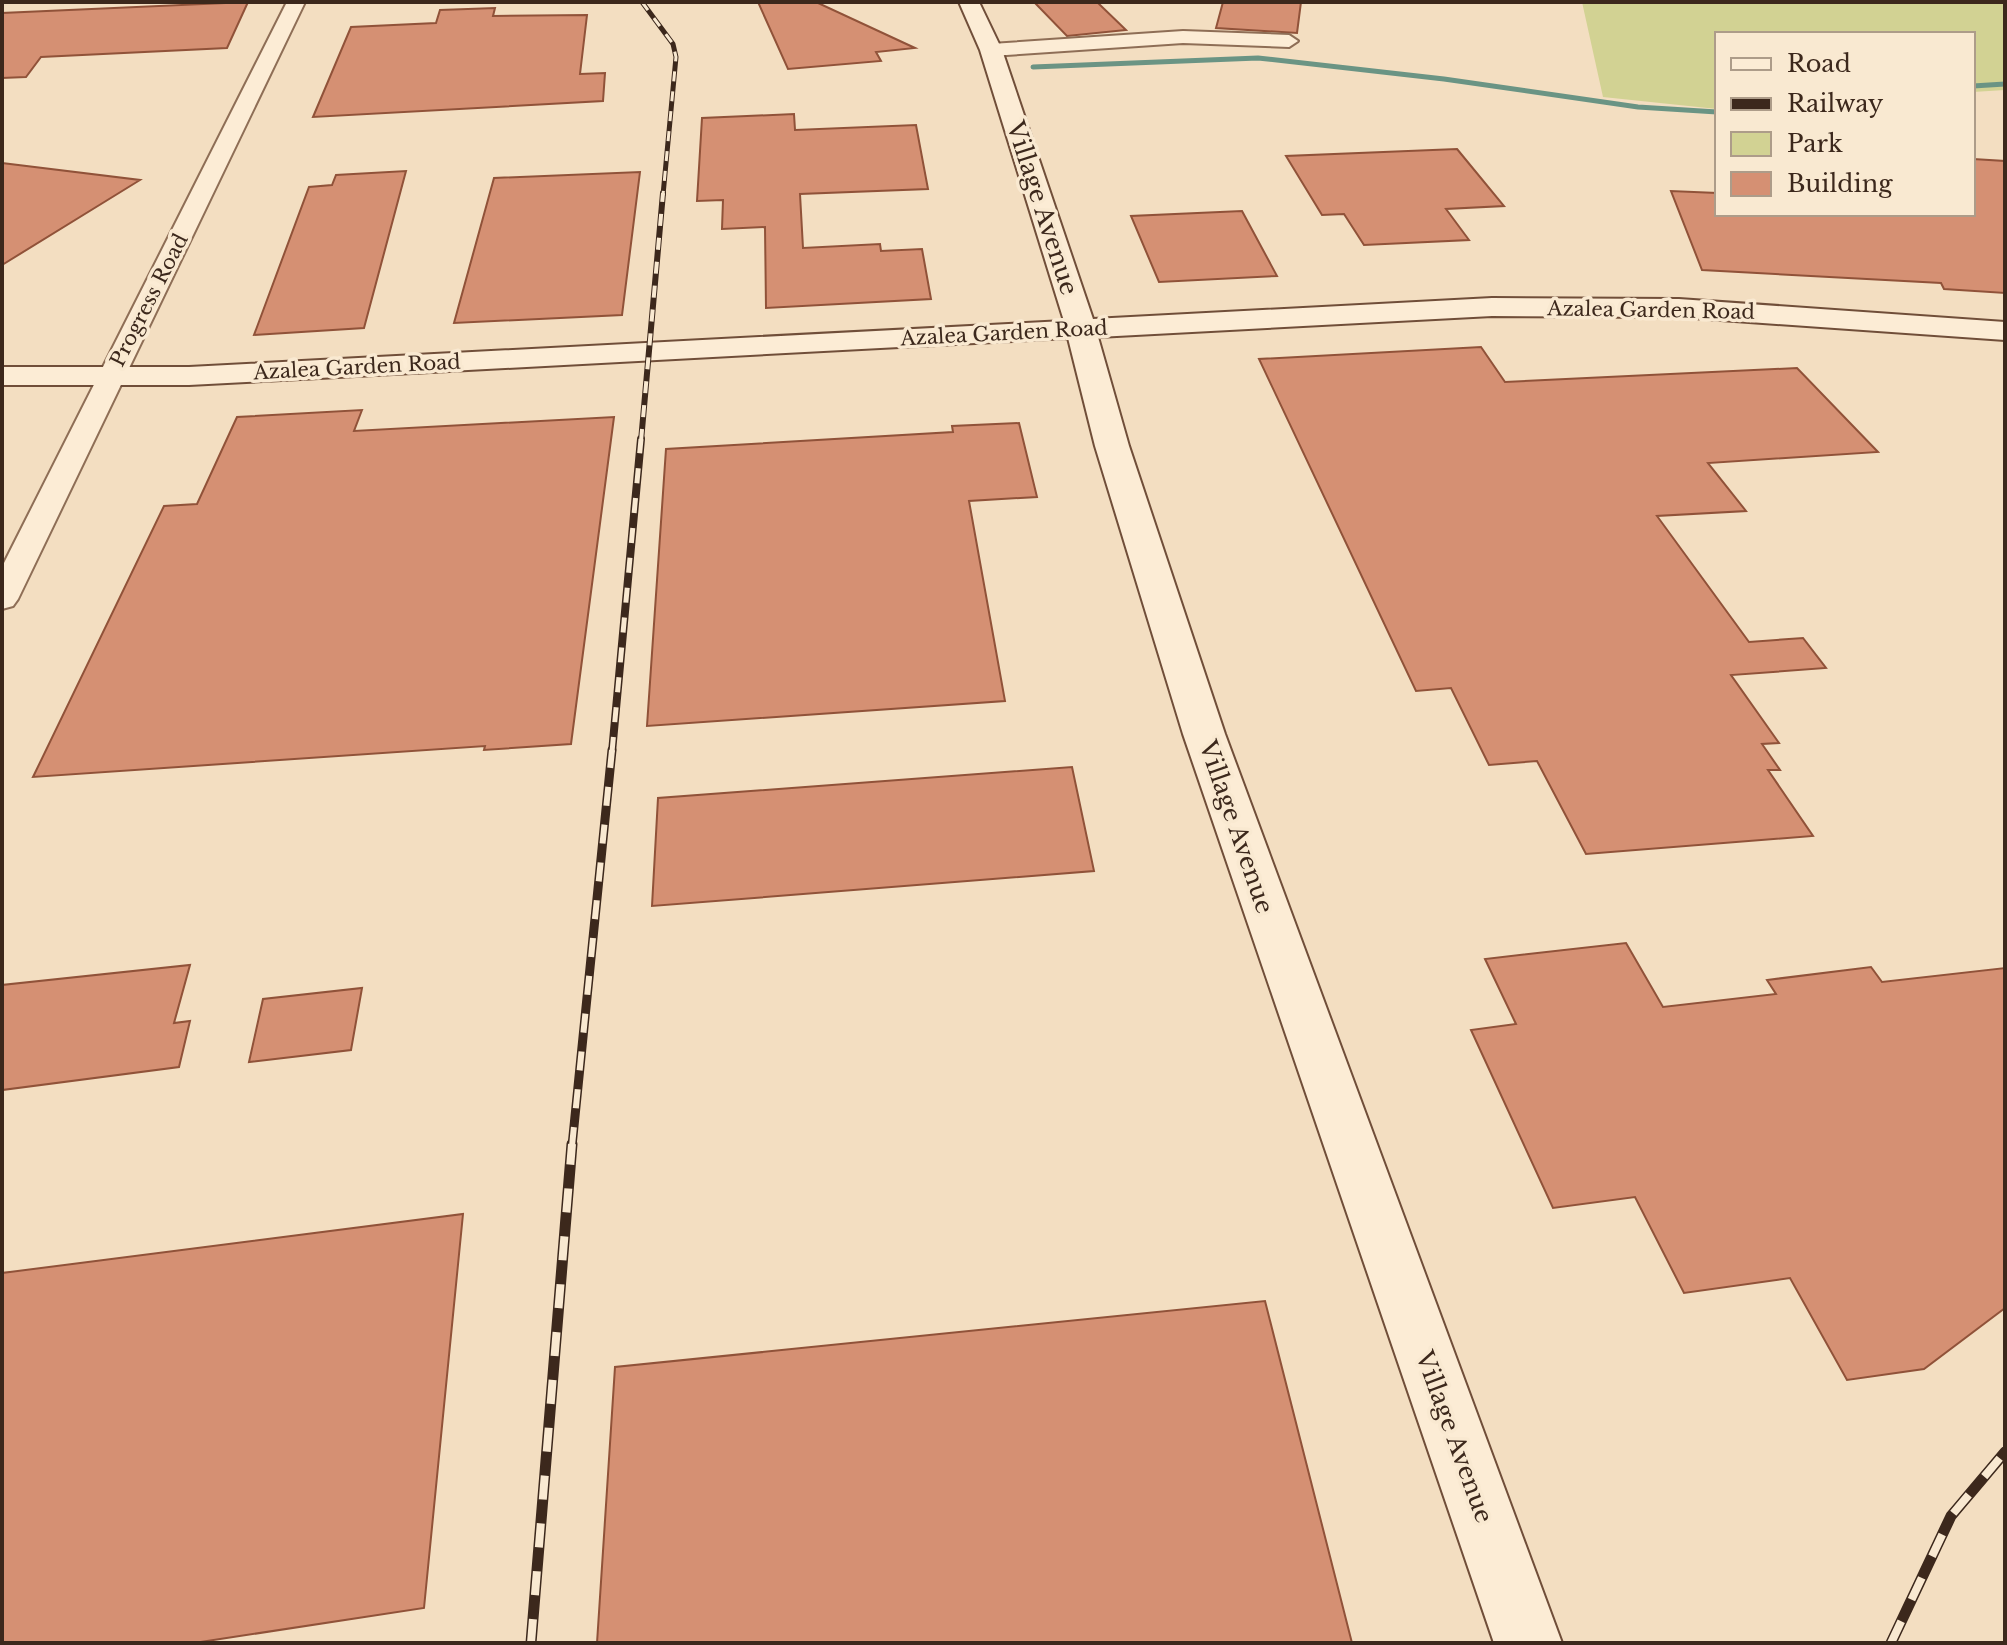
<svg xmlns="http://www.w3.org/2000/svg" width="2007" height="1645" font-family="'Libre Baskerville',serif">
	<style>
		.green { fill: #d2d293 }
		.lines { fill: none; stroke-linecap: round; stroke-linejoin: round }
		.stream { stroke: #6a9484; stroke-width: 5 }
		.building { fill: #d59073; stroke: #905239; stroke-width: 2 }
		.street-casing { stroke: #8e6e56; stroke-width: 4 }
		.secondary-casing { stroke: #704e39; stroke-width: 4 }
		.street { fill: #fcecd5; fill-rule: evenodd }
		.secondary { fill: #fcecd5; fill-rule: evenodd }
		.rail-far4-casing { stroke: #3c281c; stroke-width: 5 }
		.rail-far3-casing { stroke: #3c281c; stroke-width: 6 }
		.rail-far2-casing { stroke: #3c281c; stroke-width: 8 }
		.rail-far1-casing { stroke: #3c281c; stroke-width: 9 }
		.rail-casing { stroke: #3c281c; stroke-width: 11 }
		.rail-far4 { stroke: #f9e9d1; stroke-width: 3; stroke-dasharray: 10; stroke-linecap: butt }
		.rail-far3 { stroke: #f9e9d1; stroke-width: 4; stroke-dasharray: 12; stroke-linecap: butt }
		.rail-far2 { stroke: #f9e9d1; stroke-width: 5; stroke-dasharray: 15; stroke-linecap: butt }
		.rail-far1 { stroke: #f9e9d1; stroke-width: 6; stroke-dasharray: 19; stroke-linecap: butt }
		.rail { stroke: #f9e9d1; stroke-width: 8; stroke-dasharray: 24; stroke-linecap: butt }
		.labels { text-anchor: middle; stroke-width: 7; stroke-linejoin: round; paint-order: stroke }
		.far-street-label { font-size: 20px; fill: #3c281c; stroke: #f9e9d1 }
		.street-label { font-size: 24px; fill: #3c281c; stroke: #f9e9d1 }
	</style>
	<rect width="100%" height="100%" fill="#f3dec1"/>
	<path class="green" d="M1582,2H2005V90L1973,92V34H1717V109L1603,97Z"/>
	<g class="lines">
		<path class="stream" d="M1033,67L1258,58L1444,79L1638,107L1717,112
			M1973,86L2005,84"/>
	</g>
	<path class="building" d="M248,2L227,48L41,57L26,77L2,78V13Z
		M758,2H816L915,48L876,52L881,61L788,69Z
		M1034,2H1097L1126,30L1067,36Z
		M1223,2H1301L1297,33L1216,28Z
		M495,8L493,16L587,15L580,74L605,73L603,101L313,117L351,27L436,23L440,10Z
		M794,114L795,130L916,125L928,189L800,194L803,248L880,244L881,251L922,249L931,299L766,308L765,227L722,229L723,200L697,201L702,118Z
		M1457,149L1504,206L1446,209L1469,240L1364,245L1344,214L1322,215L1286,156Z
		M1973,159L2005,161V293L1944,289L1941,283L1702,270L1671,191L1717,193V214H1973Z
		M2,163L140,180L2,265Z
		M406,171L364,328L254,335L309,187L332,185L336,175Z
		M640,172L622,315L454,323L494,178Z
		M1242,211L1277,276L1159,282L1131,216Z
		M1481,347L1505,382L1797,368L1878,452L1708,463L1746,511L1657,516L1749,642L1803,638L1826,668L1731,675L1779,743L1762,744L1780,770H1768L1813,836L1586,854L1537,761L1489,765L1451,688L1416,691L1259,359Z
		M362,410L354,431L614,417L571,744L484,750L485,746L33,777L164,506L197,504L237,417Z
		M1019,423L1037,497L969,501L1005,701L647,726L666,449L953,432L952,426Z
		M1072,767L1094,871L652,906L658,798Z
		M1626,943L1663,1007L1776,994L1767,980L1871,967L1882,982L2005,968V1308L1924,1369L1847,1380L1790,1278L1684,1293L1635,1197L1553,1208L1471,1030L1516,1024L1485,959Z
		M190,965L174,1023L190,1021L179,1067L2,1090V985Z
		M362,988L351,1050L249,1062L263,999Z
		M463,1214L424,1608L194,1643H2V1273Z
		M1265,1301L1352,1643H597L615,1367Z"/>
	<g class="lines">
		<g class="street-casing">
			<path id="street" d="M287,2H305L18,599L13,606L2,609V567Z
				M1183,31L1289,35L1298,41L1289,47L1183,43L991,56L981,50L991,44Z"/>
		</g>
		<g class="secondary-casing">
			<path id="secondary" d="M959,2H979L1002,50L1093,319L1492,298L1679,299L2005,322V340L1679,317L1492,316L1098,337L1129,446L1225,734L1562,1643H1494L1183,734L1095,446L1068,338L189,385H2V367H189L1064,321L980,50Z"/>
		</g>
		<use href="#street" class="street"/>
		<use href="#secondary" class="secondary"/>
		<g class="rail-far4-casing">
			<path id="rail-far4" d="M642,2L673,44L676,57L663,195"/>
		</g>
		<g class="rail-far3-casing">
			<path id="rail-far3" d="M641,441L663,193"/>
		</g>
		<g class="rail-far2-casing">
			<path id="rail-far2" d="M612,752L641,439"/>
		</g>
		<g class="rail-far1-casing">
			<path id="rail-far1" d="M572,1146L612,750"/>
		</g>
		<g class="rail-casing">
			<path id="rail" d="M531,1643L572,1144
				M1891,1643L1951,1516L2005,1452"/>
		</g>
		<use href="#rail-far4" class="rail-far4"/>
		<use href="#rail-far3" class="rail-far3"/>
		<use href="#rail-far2" class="rail-far2"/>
		<use href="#rail-far1" class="rail-far1"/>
		<use href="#rail" class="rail"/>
	</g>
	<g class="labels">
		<g class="far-street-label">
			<text transform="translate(149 300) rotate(-63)" y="7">Progress Road</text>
			<text transform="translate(1651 310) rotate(1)" y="7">Azalea Garden Road</text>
			<text transform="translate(1004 333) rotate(-3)" y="7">Azalea Garden Road</text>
			<text transform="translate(357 367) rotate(-3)" y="7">Azalea Garden Road</text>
		</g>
		<g class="street-label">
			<text transform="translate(1042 208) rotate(72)" y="8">Village Avenue</text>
			<text transform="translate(1236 827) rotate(71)" y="8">Village Avenue</text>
			<text transform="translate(1454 1437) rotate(70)" y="8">Village Avenue</text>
		</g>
	</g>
	<rect width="2007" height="1645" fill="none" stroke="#3c281c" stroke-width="8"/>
	<rect x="1715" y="32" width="260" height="184" fill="#f9e9d1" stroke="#ad9c89" stroke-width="2"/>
	<rect x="1731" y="58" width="40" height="12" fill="#fcecd5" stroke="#ad9c89" stroke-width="2"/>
	<text x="1787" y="72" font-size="24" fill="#3c281c">Road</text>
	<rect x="1731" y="98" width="40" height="12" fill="#3c281c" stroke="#ad9c89" stroke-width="2"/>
	<text x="1787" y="112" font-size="24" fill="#3c281c">Railway</text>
	<rect x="1731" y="132" width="40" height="24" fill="#d2d293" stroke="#ad9c89" stroke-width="2"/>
	<text x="1787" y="152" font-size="24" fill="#3c281c">Park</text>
	<rect x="1731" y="172" width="40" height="24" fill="#d59073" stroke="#ad9c89" stroke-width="2"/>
	<text x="1787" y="192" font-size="24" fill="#3c281c">Building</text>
</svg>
